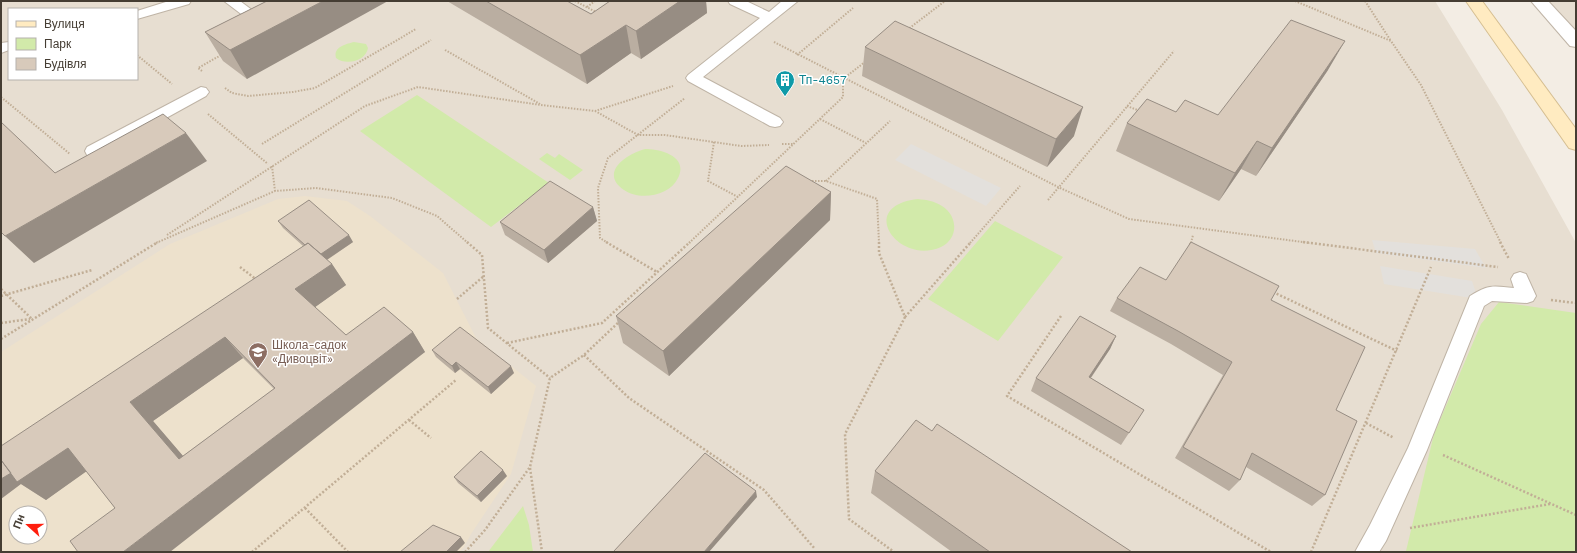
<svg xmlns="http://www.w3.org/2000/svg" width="1577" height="553" font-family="'Work Sans',sans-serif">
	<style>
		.residential { fill: #e7ded1; fill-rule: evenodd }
		.education { fill: #ede1cc; fill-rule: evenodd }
		.green { fill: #d2eaaa }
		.parking { fill: #e3e0dc }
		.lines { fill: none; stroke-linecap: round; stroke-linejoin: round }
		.lane-casing { stroke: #bfb4a6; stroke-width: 2 }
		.street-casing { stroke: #bfb4a6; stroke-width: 2 }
		.secondary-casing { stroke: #d5be91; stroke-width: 2 }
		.path-far1 { stroke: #c1ae96; stroke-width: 2; stroke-dasharray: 1.5 1.5; stroke-linecap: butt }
		.path { stroke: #c1ae96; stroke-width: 2.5; stroke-dasharray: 2 2; stroke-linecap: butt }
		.lane { fill: #fff; fill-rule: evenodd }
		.street { fill: #fff; fill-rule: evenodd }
		.secondary { fill: #ffebc1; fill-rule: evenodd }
		.wall { fill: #baaea1; fill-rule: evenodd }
		.shaded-wall { fill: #978d83 }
		.building { fill: #d8cabb; stroke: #978d83; fill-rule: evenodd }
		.labels { text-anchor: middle; stroke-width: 3; stroke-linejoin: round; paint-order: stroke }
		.culture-label { font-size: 12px; fill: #0d838f; stroke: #fff; text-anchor: start }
		.education-label { font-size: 12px; fill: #785e54; stroke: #fff; text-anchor: start }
	</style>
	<rect width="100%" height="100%" fill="#f3ede4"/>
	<path class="residential" d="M1,1H1435L1502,110L1576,243V552H1ZM9,9H137V79H9ZM16,513H40V537H16Z
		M1544,1H1576V35Z"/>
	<path class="education" d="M305,196L347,201L370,216L443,273L476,338L536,386L511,474L471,534L464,547L459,552H1V352L170,244L278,199ZM16,513H40V537H16Z"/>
	<path class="green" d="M354,42L366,44L368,48C366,61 346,66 336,58C333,47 346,44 354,42Z
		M417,95L549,183L491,227L360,131Z
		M645,149C660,149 689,156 678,178C670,196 639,201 624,190C599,173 626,154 645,149Z
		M547,153L555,158L559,154L583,170L570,180L539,159Z
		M918,199C927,200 934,201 942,206C958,216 959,238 941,247C899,266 855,206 918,199Z
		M995,221L1063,257L998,341L928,299Z
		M1499,302L1576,313V552H1407L1406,551L1434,434L1481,324Z
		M523,506L529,525L533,552H488Z"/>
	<path class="parking" d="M911,144L1001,188L986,206L895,160Z
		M1372,240L1475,249L1486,268L1376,253Z
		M1380,266L1472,281L1478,299L1384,284Z"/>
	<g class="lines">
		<g class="lane-casing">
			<path id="lane" d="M169,1H191L189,4L137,19V11Z
				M224,1H240L273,26L271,29L266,30L261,29Z
				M728,1H746L769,12L782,1H798L703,77L780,118L783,122L780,126L775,127L770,126L688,81L686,78L688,75L760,18L730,4Z
				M9,42V50L1,53V43Z
				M201,87L206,88L209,92L206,96L99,155L93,157L87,155L85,151L87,147Z
				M1520,272L1526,274L1536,296L1533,301L1527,303L1492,301L1484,306L1427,450L1386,541L1379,552H1355L1370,525L1408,448L1470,296C1489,284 1493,286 1514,288L1511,279L1514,274Z"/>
		</g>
		<g class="street-casing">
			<path id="street" d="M1531,1H1548L1576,31V47L1570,46Z"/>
		</g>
		<g class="secondary-casing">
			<path id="secondary" d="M1466,1H1482L1576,129V150L1569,148Z"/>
		</g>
		<path class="path-far1" d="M575,1L596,12
			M1295,1L1391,41L1421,85L1501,243
			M1365,1L1391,41
			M587,7L595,1
			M907,30L945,1
			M774,42L1058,187L1129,219L1310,243
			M445,50L540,104
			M137,55L172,84
			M797,55L853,8
			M202,71L198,68L223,54
			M843,79L865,62
			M225,88L232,93L248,96L293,92L315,88L416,29
			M1,97L70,154
			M1127,106L1140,111
			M595,111L638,135H665L741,146L769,145
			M208,114L268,164
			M820,119L866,143
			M714,142L708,181L738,197
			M262,144L431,40
			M782,144H793
			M272,166L275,191
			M809,181H826L877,199L879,243
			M826,181L890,121
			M1048,200L1174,51
			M167,235L365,106L418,87L541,105L595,111L673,86
			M156,243L275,191L316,188L392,198L437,216L468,243
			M608,243L600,238L598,188L608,158L685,98
			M689,243L843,97V79
			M970,243L1020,186
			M1191,243L1193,235"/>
		<path class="path" d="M467,242L482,255L488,328L550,378
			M606,242L657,272
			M879,242V253L905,317L845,434L849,519L894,552
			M1303,242L1498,267
			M1500,242L1509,259
			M1190,245L1191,242
			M240,267L257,280
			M1,289L32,319
			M1273,292L1397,351
			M1,296L92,270
			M457,299L484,276
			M1551,300L1576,303
			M1061,316L1007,396L1271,552
			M905,317L971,242
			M1,323L30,319
			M1,339L158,242
			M507,343L602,323L690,242
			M584,355L629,398L764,490L815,549
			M409,420L431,438
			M1366,423L1394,438
			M1443,455L1576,515
			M530,468L542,552
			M305,508L348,552
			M1410,528L1550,504
			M252,552L456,380
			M465,552L485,530L530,467L550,378L584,355L620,321
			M1311,552L1431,267"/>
		<use href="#lane" class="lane"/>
		<use href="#street" class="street"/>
		<use href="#secondary" class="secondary"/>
	</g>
	<path class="wall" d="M267,1L247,79L223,61L205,32Z
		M447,1H567L591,14L610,1H706L707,13L641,59L631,53L587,84Z
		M865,47L1074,136L1047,167L862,76Z
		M1328,70L1256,176L1241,169L1219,201L1116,151L1127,123L1176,112L1218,115Z
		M831,192L830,220L669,376L623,343L616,316Z
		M593,207L597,221L548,263L505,235L500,222Z
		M278,221L353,242L327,260L332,264L346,285L315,307L346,335L413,332L425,352L115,508L86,471L46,500L21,484L303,246L283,228ZM243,358L274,389L183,456L153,421Z
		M1166,280L1271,300L1336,410L1325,495L1312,506L1246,467L1240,480L1229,491L1175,458L1223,375L1171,344L1110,311L1117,298Z
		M1116,336L1110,349L1091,378L1144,410L1121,445L1031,391L1036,378Z
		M432,350L514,373L491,394L460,369L455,373L436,357Z
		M932,431L1132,552H952L871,493L875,471Z
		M507,476L481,502L458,483L454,477Z"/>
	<path class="shaded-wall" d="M323,1H388L247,79L230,50Z
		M680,1H706L707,13L641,59L636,31Z
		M626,25L631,53L587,84L580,55Z
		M1345,41L1328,70L1256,176L1272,148Z
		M1083,107L1074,136L1047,167L1056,139Z
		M186,133L207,161L34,263L5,236Z
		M1257,141L1241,169L1219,201L1235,173Z
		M831,192L830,220L669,376L663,351Z
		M593,207L597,221L548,263L544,250Z
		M349,235L353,242L322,263L317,256Z
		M332,264L346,285L311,310L295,289Z
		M413,332L425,352L170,552H123Z
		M1116,336L1110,349L1083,389L1089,377Z
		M225,337L243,358L153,421L201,477L179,459L130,402Z
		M456,362L460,369L455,373L452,366Z
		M511,366L514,373L491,394L488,387Z
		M68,448L94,466L46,500L21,484L1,499V479L12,472Z
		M503,470L507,476L481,502L477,496Z
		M756,491L757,497L709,552H704Z
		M461,537L465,543L456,552H446Z"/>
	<path class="building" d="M267,1H323L230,50L205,32Z
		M486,1H567L591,14L610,1H680L636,31L626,25L580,55Z
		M1291,20L1345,41L1272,148L1257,141L1235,173L1127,123L1147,99L1176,112L1185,100L1218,115Z
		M895,21L1083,107L1056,139L865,47Z
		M163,114L186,133L5,236L1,232V122L55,173Z
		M786,166L831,192L663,351L616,316Z
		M550,181L593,207L544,250L500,222Z
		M309,200L349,235L321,254L308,243L305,245L278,221Z
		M1191,242L1279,286L1271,300L1365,347L1336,410L1357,421L1325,495L1252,453L1240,480L1183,447L1232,362L1178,331L1117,298L1140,267L1166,280Z
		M308,243L332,264L295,289L346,335L384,307L413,332L123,552H78L70,541L115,508L68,448L17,482L1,460V446ZM225,337L275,388L179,459L130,402Z
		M1080,316L1116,336L1089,377L1144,410L1129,433L1036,378Z
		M460,327L511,366L488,387L456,362L452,366L432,350Z
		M916,420L932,431L937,424L1132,552H990L875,471Z
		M481,451L503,470L477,496L454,477Z
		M705,453L756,491L704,552H615L614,551Z
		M1,460L11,473L1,479Z
		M433,525L461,537L446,552H400Z"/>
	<defs>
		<g id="building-pin" transform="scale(1)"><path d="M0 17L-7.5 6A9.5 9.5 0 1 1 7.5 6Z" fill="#0f9aa8" stroke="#fff"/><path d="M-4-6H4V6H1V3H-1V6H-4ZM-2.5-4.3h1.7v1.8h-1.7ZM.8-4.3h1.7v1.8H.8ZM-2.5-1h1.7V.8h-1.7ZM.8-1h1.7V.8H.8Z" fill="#fff"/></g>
		<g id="school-pin" transform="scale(1)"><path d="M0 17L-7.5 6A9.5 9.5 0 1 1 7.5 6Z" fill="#8d6e63" stroke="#fff"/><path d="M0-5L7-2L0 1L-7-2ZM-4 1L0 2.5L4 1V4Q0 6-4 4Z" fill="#fff"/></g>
	</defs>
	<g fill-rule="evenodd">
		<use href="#building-pin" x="785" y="80"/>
		<use href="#school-pin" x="258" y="352"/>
	</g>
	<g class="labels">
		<g class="culture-label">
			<text x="799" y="84">Тп-4657</text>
		</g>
		<g class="education-label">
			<text x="272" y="349">Школа-садок<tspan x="272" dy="14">«Дивоцвіт»</tspan></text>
		</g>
	</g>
	<rect width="1577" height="553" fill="none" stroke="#453d33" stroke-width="4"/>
	<rect x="8" y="8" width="130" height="72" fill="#ffffff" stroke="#b5b1ad"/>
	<rect x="16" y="21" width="20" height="6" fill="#ffebc1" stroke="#b5b1ad"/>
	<text x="44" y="28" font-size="12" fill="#453d33">Вулиця</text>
	<rect x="16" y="38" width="20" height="12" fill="#d2eaaa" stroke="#b5b1ad"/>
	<text x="44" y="48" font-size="12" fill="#453d33">Парк</text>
	<rect x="16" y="58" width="20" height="12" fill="#d8cabb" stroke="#b5b1ad"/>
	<text x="44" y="68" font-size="12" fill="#453d33">Будівля</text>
	<g transform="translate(28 525) rotate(291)"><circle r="19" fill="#ffffff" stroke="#b5b1ad"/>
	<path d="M0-3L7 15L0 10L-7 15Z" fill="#ff1e0e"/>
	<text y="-6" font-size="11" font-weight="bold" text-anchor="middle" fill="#453d33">Пн</text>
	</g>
</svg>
